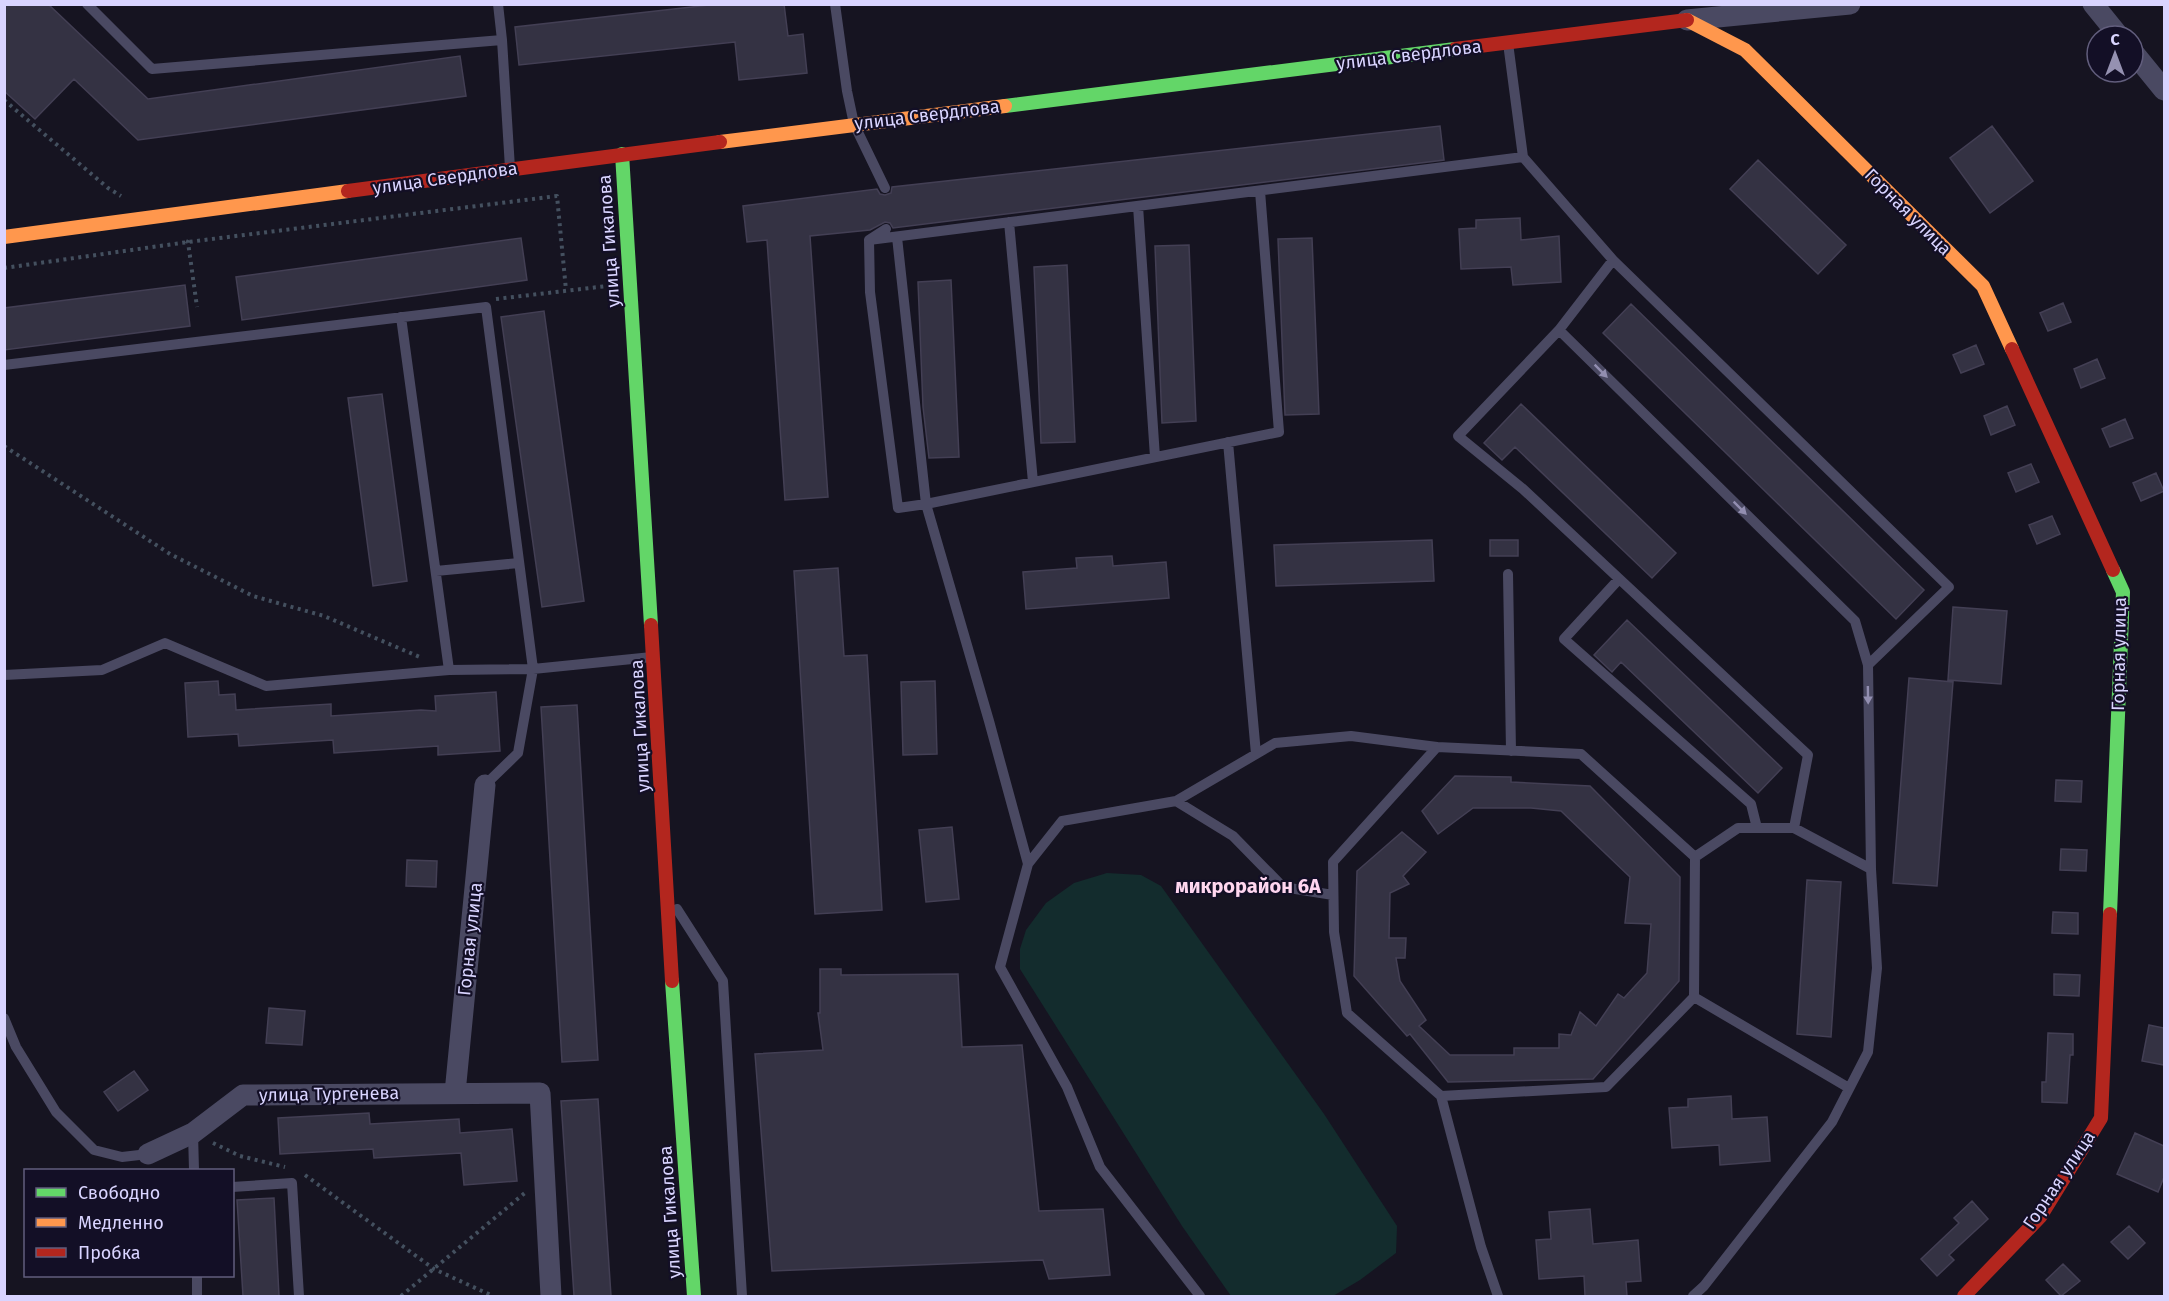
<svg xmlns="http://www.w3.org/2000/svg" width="2169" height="1301" font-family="'Fira Sans',sans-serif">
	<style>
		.green { fill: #132c2d }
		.building { fill: #343243; stroke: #433f54; stroke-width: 1.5 }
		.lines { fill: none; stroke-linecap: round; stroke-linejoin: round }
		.path { stroke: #44505f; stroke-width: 4; stroke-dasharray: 3 4.5; stroke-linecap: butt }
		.lane { stroke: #4a4962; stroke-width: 10 }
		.street { stroke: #4a4962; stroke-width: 21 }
		.fast { stroke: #63d668; stroke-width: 14 }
		.slow { stroke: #ff974d; stroke-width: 14 }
		.jam { stroke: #b3261e; stroke-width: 14 }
		.oneway { fill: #928eb0 }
		.labels { text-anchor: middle; stroke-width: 4.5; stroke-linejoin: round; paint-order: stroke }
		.street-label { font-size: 18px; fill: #d9d4ff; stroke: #130f26 }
		.neighbourhood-label { font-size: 20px; font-weight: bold; fill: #ffd6f0; stroke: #130f26 }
	</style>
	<rect width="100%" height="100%" fill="#161421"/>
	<path class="green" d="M1107,873L1141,875L1161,886L1324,1114L1397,1226L1396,1253L1360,1280L1333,1296H1231L1182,1226L1020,969V949L1026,930L1046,903L1074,883Z"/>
	<path class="building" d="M4,4H48L148,99L460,56L466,96L138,140L74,79L35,119L4,91Z
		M718,4H784L788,36L803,34L807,73L739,80L735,42L519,65L515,27Z
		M1440,126L1444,160L893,228L890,223L885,222L870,230L810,236L828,497L785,500L767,240L747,242L743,206L877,189L880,194L885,195L891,193L892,187Z
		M1992,126L2033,181L1990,213L1950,158Z
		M1758,160L1846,245L1818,274L1730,189Z
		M1520,218L1521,240L1559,236L1561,282L1513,285L1511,267L1461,269L1459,229L1476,228V220Z
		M521,238L527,280L242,320L236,277Z
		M1312,238L1319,414L1285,415L1278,239Z
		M1189,245L1196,421L1162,423L1155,246Z
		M1067,265L1075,442L1041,443L1034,267Z
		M951,280L959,457L929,458L923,407L918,282Z
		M185,285L190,326L4,350V308Z
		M2063,303L2071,322L2048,331L2040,313Z
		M1631,304L1924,590L1896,619L1603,333Z
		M544,311L584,601L542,607L501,317Z
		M1976,345L1984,364L1961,373L1953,355Z
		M2097,359L2105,378L2081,388L2074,369Z
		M382,394L407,581L373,586L348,398Z
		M1521,404L1676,553L1652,578L1515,447L1502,460L1484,443Z
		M2007,406L2015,425L1991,435L1984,416Z
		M2125,419L2133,438L2110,447L2102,429Z
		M2031,464L2039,482L2016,492L2008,473Z
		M2156,473L2164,491L2141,501L2133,483Z
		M2052,516L2060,534L2037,544L2029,525Z
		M1432,540L1434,581L1276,586L1274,545Z
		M1490,540H1518V556H1490Z
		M1112,556L1113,566L1166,562L1169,598L1026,609L1023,572L1077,568L1076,558Z
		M838,568L844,656L867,655L882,910L815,914L794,571Z
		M1953,607L2007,611L2001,684L1948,680Z
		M1627,620L1782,768L1758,793L1621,662L1612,672L1594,655Z
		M1909,678L1953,682L1937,886L1893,883Z
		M218,681L219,695L235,694L236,710L331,704V716L421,710L436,711L435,696L496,692L500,751L438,755V746L334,753L333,740L239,746L238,734L188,737L185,683Z
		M935,681L937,754L903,755L901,682Z
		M577,705L598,1060L562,1062L541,707Z
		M1455,776L1511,777V782L1590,786L1680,877L1679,981L1593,1079L1448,1082L1410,1034L1407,1036L1354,976L1357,871L1402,832L1426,852L1403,876L1409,884L1390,893L1389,938H1406L1405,958H1396L1400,981L1426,1020L1419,1026L1450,1055H1514V1048H1559V1034L1571,1035L1580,1012L1596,1026L1618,994L1624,998L1647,973L1651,924L1625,923L1630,877L1561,811L1531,808H1473L1438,834L1422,811Z
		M2056,780L2082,781L2081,802L2055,801Z
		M952,827L959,899L926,902L919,830Z
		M2061,849L2087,850L2086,871L2060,870Z
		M407,860L437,861L436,887L406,886Z
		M1807,880L1841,882L1831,1037L1797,1034Z
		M2053,912L2078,913V934L2052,933Z
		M820,969H841V975L958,974L962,1047L1022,1045L1039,1211L1103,1209L1110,1275L1049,1279L1043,1260L772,1271L755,1054L823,1050L818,1013H820Z
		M2054,974L2080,975L2079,996L2054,995Z
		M269,1008L305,1011L302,1045L266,1043Z
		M2149,1025L2164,1028V1065L2142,1061Z
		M2048,1033L2073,1034V1055H2070L2067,1103L2042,1102V1082H2046Z
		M134,1071L148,1090L118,1111L104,1092Z
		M1731,1096L1732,1119L1767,1117L1770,1161L1720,1165L1719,1145L1672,1148L1669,1108L1688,1107V1099Z
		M598,1099L611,1296H574L561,1101Z
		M369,1113L370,1124L459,1119L460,1133L512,1129L517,1181L464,1185L461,1153L374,1158L373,1149L280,1154L278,1118Z
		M2135,1133L2164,1146V1177L2158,1192L2117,1174Z
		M274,1198L279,1296H243L237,1200Z
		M1972,1201L1988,1219L1949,1255L1954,1260L1937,1276L1921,1259L1959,1223L1954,1218Z
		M1590,1209L1593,1244L1638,1240L1641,1281L1626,1282L1627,1296H1585L1584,1276L1539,1279L1536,1240L1551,1239L1549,1212Z
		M2129,1226L2145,1243L2128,1259L2111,1242Z
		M2063,1264L2080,1281L2061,1296L2046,1280Z"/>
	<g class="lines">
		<path class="path" d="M4,100L108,188L121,196
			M186,241L188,242L197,307
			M4,268L188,242L557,196L566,290
			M496,299L607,286
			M4,446L170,554L253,596L324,616L422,658
			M213,1143L240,1156L285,1167
			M305,1175L434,1269L493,1296
			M401,1296L526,1192"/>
		<path class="lane" d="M87,4L152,69L502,40L510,168
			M498,4L502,40
			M835,4L847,91L854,124L885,188
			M1508,43L1523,157L1613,260L1559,330L1458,436L1523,489L1808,755L1794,828
			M1138,206L1155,457
			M1009,222L1033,482
			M886,229L869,240L1523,157
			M897,237L926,504L1279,432L1260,191
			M869,240L870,292L898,508L926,504L989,721L1028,864L1000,967L1067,1087L1100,1167L1200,1296
			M1613,260L1949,587L1868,665
			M401,317L449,670
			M1559,330L1855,621L1868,665L1871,869L1877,968L1868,1052L1832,1122L1704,1286L1693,1296
			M4,365L486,307L533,669L518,753L485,785
			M1228,442L1256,754
			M436,571L519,563
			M1508,574L1511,751
			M1619,579L1564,639L1751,804L1757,828
			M4,675L102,670L165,643L266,686L449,670L533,669L652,657
			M1176,801L1275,743L1351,736L1437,747
			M1695,857L1738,828H1794L1871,869
			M1028,864L1062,821L1176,801L1233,836L1283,887L1333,895
			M677,909L723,981L742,1296
			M1694,997L1849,1088
			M4,1018L16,1047L56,1112L94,1150L122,1157L148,1154
			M1441,1096L1606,1087L1694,997L1695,857L1581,754L1437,747L1333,862L1334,932L1347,1013L1441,1096L1481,1247L1498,1296
			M193,1133L194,1170
			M232,1187L292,1183L299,1296
			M197,1276V1296"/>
		<path class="street" d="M2093,4L2119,36
			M1687,20L1850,4
			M2133,52L2164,90
			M455,1093L485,785
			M148,1154L193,1133L243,1095L540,1093L551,1296"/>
		<path class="fast" d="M1005,106L1455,49
			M622,154L651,625
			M2110,914L2123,592L2113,570
			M672,981L694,1296"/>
		<path class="slow" d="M1687,20L1745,50L1983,286L2012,349
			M720,142L1005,106
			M4,237L348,191"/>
		<path class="jam" d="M1455,49L1687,20
			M348,191L720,142
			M2012,349L2113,570
			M651,625L672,981
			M1964,1296L2040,1217L2101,1118L2110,914"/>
	</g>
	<defs><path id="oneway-solid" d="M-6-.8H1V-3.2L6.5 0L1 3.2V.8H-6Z" transform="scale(1.5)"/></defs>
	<g class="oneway">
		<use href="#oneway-solid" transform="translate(1601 371) rotate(45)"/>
		<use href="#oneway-solid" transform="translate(1740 508) rotate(45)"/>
		<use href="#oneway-solid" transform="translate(1868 695) rotate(89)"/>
	</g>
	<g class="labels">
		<g class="street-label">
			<text transform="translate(1409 55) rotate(-7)" y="6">улица Свердлова</text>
			<text transform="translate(927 115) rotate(-7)" y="6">улица Свердлова</text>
			<text transform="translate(445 178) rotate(-8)" y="6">улица Свердлова</text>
			<text transform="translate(1908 212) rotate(45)" y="6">Горная улица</text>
			<text transform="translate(609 241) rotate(-94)" y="6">улица Гикалова</text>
			<text transform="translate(2119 654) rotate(-89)" y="6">Горная улица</text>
			<text transform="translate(640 726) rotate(-93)" y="6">улица Гикалова</text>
			<text transform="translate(470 939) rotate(-84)" y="6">Горная улица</text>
			<text transform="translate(329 1094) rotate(-1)" y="6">улица Тургенева</text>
			<text transform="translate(2059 1180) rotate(-56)" y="6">Горная улица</text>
			<text transform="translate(670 1212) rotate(-94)" y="6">улица Гикалова</text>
		</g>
		<g class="neighbourhood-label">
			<text x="1248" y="893">микрорайон 6А</text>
		</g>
	</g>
	<rect width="2169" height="1301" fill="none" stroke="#d9d4ff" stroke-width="12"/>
	<rect x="24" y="1169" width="210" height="108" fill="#130f26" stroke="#625e7d" stroke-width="1.5"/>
	<rect x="36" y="1188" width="30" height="9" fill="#63d668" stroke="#625e7d" stroke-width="1.5"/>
	<text x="78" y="1199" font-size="18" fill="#d9d4ff">Свободно</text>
	<rect x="36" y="1218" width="30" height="9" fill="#ff974d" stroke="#625e7d" stroke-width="1.5"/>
	<text x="78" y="1229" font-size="18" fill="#d9d4ff">Медленно</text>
	<rect x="36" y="1248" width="30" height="9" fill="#b3261e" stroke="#625e7d" stroke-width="1.5"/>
	<text x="78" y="1259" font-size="18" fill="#d9d4ff">Пробка</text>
	<g transform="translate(2115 54)"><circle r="28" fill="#130f26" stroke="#625e7d" stroke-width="1.5"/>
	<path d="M0-4.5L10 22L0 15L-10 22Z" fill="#9591b1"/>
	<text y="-9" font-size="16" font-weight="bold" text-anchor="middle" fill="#d9d4ff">С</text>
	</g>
</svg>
